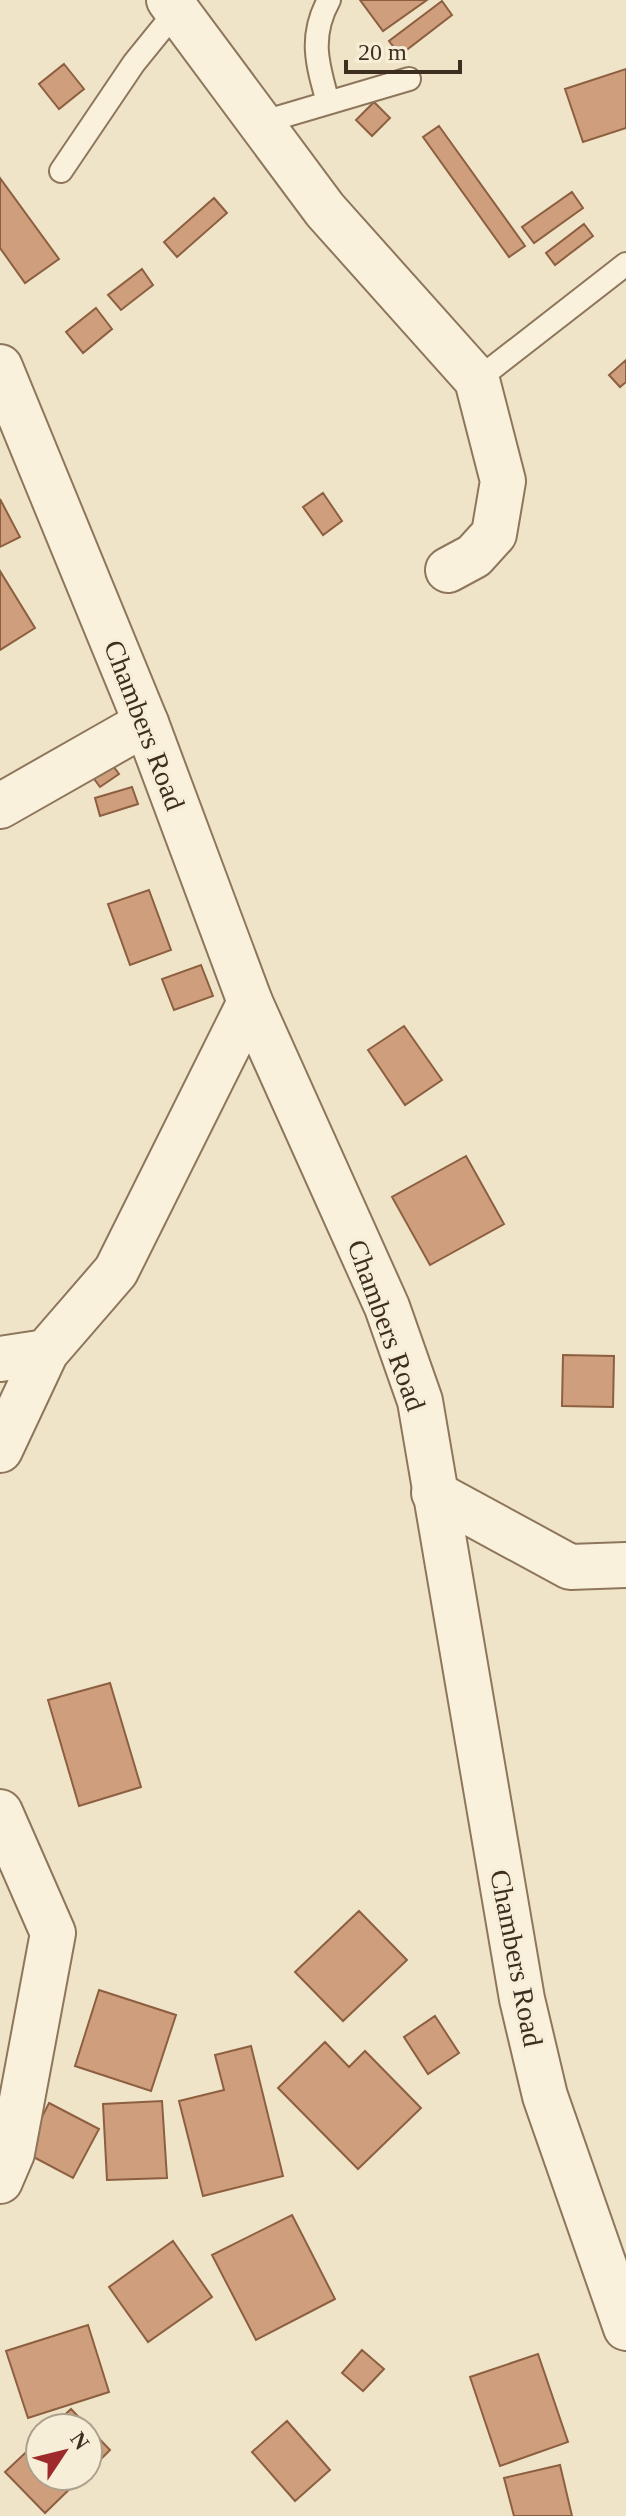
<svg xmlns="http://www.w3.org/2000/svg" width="626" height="2516" font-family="'Times New Roman',serif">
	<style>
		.building { fill: #cf9f7d; stroke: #8d5f41; stroke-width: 2 }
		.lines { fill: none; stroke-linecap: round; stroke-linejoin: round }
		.service-casing { stroke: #8d765c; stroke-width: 26 }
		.minor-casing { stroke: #8d765c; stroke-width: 48 }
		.tertiary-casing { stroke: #8d765c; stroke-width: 48 }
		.service { stroke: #faf1dc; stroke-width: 22 }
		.minor { stroke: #faf1dc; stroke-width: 44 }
		.tertiary { stroke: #faf1dc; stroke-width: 44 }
		.labels { text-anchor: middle; stroke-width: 6; stroke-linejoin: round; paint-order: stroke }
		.street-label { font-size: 28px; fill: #3d2e20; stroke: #f7eed8 }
	</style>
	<rect width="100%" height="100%" fill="#f0e4c8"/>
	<path class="building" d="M360,0H427L383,31Z
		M442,1L452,15L400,55L389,41Z
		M64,64L84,89L59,109L39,84Z
		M626,69V128L583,142L565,89Z
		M374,102L390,118L372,136L356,120Z
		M439,126L525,246L509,257L423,137Z
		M0,178L59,259L25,283L0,248Z
		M572,192L583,208L534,243L522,227Z
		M214,198L227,213L177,257L164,242Z
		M584,224L593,236L555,265L546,253Z
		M142,269L153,285L121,310L108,295Z
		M96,308L112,329L83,353L66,332Z
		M626,360V382L620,387L609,375Z
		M323,493L342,521L323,535L303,507Z
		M0,499L20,537L0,547Z
		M0,571L35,628L0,650Z
		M108,759L119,774L100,787L89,772Z
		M132,787L138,804L100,816L95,798Z
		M149,890L171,950L130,965L108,904Z
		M201,965L213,996L174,1010L162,979Z
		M404,1026L442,1080L405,1105L368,1050Z
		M466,1156L504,1224L430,1265L392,1197Z
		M563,1355L614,1356L613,1407L562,1406Z
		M110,1683L141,1787L79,1806L48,1700Z
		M359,1911L407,1960L343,2021L295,1972Z
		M99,1990L176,2015L151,2091L75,2066Z
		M435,2016L459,2053L428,2074L404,2037Z
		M325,2042L349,2067L365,2051L421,2108L358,2169L278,2088Z
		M251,2046L283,2176L203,2196L179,2101L224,2090L215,2055Z
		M162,2101L167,2178L107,2180L103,2104Z
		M49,2103L99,2129L73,2178L24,2152Z
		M292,2215L335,2299L256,2340L212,2255Z
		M173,2241L212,2297L148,2342L109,2287Z
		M88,2325L109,2392L28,2418L6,2351Z
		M362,2350L384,2369L363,2391L342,2373Z
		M538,2354L568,2442L500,2466L470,2377Z
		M71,2409L110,2450L88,2472V2428H51Z
		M287,2421L330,2470L295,2501L252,2452Z
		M40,2439V2476H83L45,2513L5,2472Z
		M560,2465L572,2516H514L504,2478Z"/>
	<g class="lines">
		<g class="service-casing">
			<path id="service" d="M328,102C317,64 309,36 329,0
				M260,123L409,79
				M61,171L134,63L177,10
				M477,380L626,264"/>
		</g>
		<g class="minor-casing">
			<path id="minor" d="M169,0L325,210L477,380L503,481L494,534L474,556L448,570
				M0,806L146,723
				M0,1359L46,1352
				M0,1450L46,1352L116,1271L250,1002
				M434,1493L570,1567L626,1565
				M0,1812L53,1933L12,2153L0,2181"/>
		</g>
		<g class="tertiary-casing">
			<path id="tertiary" d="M0,367L146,723L250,1002L387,1307L420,1401L522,1999L545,2096L626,2328"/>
		</g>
		<use href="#service" class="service"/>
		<use href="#minor" class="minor"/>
		<use href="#tertiary" class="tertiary"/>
	</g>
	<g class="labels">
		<g class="street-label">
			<text transform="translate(145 725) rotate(69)" y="10">Chambers Road</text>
			<text transform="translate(387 1325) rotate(70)" y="10">Chambers Road</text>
			<text transform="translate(517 1958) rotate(79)" y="10">Chambers Road</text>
		</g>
	</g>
	<g transform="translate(64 2452) rotate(55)"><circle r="38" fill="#f7eed8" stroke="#ada18e" stroke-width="2"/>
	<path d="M0-6L14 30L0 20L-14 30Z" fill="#9e2a2b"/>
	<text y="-12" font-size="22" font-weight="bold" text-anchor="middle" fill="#3d2e20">N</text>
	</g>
	<path d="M346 60v12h114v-12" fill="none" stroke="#3d2e20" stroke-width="4"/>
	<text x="358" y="60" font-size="24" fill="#3d2e20" stroke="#f7eed8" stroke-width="6" paint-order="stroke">20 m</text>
</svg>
